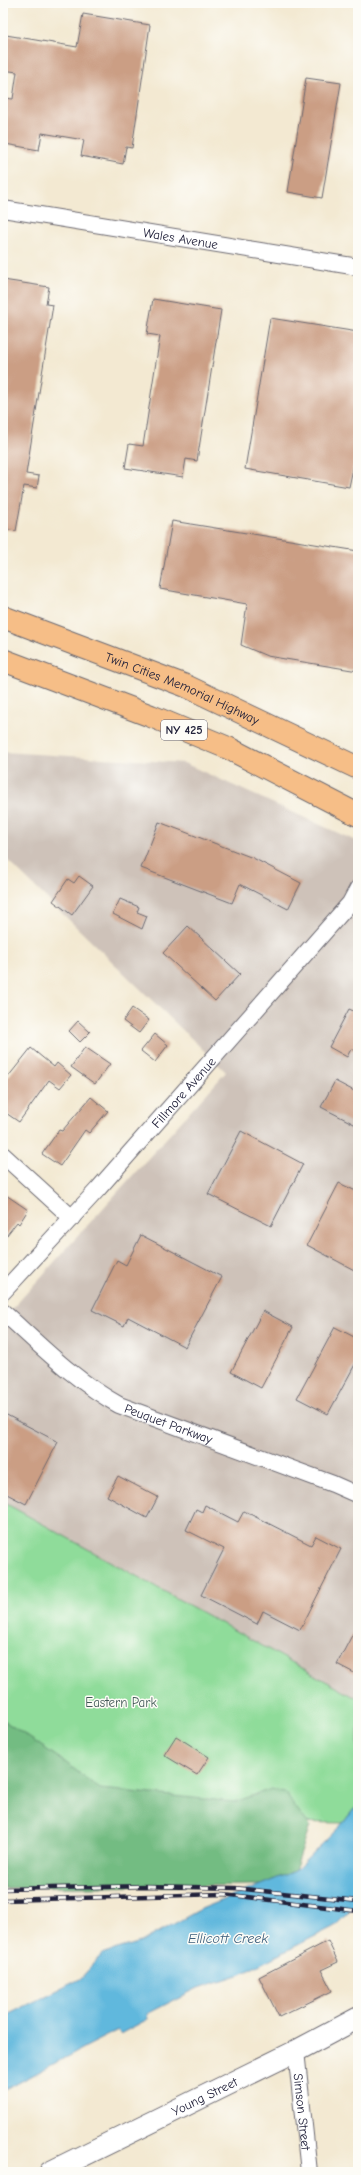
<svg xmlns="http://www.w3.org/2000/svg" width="361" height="2175" font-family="'Comic Neue',sans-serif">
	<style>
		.industrial { fill: #cec2b9 }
		.green { fill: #8fdc9a; stroke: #587f6a }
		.forest { fill: #73bc82; stroke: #4a6f5e }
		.water { fill: #60b8dd; stroke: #416d8c }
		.building { fill: #cb9e84 }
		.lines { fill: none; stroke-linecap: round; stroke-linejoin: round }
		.minor-casing { stroke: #6b6870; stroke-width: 18 }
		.tertiary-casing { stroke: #6b6870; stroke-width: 23 }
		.primary-casing { stroke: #6b6870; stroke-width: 24 }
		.minor { stroke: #fff; stroke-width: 16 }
		.tertiary { stroke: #fff; stroke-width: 21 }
		.primary { stroke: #f6be87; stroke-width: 22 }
		.rail-casing { stroke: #22223b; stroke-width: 4.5 }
		.rail { stroke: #fdfcf7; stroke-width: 3; stroke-dasharray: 9; stroke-linecap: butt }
		.labels { text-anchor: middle; stroke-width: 3; stroke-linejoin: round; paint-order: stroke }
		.shield { fill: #fdfcf7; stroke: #646373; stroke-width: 1 }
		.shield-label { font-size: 12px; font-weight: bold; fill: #22223b }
		.street-label { font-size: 13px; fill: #22223b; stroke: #fdfcf7 }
		.park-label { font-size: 13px; fill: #435a58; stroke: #fdfcf7 }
		.water-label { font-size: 14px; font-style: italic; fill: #3b5e7c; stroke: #fdfcf7 }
	</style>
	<rect width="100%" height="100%" fill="#fdfcf7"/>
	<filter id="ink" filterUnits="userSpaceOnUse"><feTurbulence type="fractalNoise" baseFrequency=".025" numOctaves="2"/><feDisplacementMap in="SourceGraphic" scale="8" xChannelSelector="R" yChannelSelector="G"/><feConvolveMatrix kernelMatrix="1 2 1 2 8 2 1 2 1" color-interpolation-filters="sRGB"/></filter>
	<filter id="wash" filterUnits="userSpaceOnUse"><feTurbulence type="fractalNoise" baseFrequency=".012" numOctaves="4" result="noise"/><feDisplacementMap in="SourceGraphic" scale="16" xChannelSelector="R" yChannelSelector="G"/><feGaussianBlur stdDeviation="0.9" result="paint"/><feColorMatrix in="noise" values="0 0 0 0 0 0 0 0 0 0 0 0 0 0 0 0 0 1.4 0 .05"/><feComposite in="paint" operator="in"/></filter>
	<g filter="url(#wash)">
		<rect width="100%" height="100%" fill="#f3e9d2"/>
		<path class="industrial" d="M3,752L184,763L358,842V1699L3,1502V1319L226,1072L3,856Z"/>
		<path class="green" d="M3,1502L358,1699V1804L343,1823L3,1818Z"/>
		<path class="forest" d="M3,1720L65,1762L100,1789L235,1802L271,1789L284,1792L310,1826L295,1871L261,1885L3,1888Z"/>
		<path class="water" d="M358,1804V1903L335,1926L241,1974L196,1989L147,2014L148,2019L120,2034L118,2030C79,2049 42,2071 3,2091V2017L80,1979L104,1953L141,1942L201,1909L295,1871L343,1823Z"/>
		<g id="blocks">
			<path class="building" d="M83,14L150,25L132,148L126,147L123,164L81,156L84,140L42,133L39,150L5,144L6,140H3V98L13,99L17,72L3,70L6,35L77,47Z
				M306,78L341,83L322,198L288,192Z
				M3,280L49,287L46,304L53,305L26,474L39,476L37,488L24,486L16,531L3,529Z
				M153,299L221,310L197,461L186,459L183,477L125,468L129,444L143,446L160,336L147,334Z
				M270,318L358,332V445L349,487L245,469Z
				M172,521L358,551V671L267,656L241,645L247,604L160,589Z
				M159,822L253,858L301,883L288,909L240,884L232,903L141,868Z
				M79,876L93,886L72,915L53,901L68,879L74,883Z
				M120,899L139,907L137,912L147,916L142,929L113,914Z
				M188,926L240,974L215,1001L163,953Z
				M132,1008L149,1020L139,1033L123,1021Z
				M349,1009L358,1013V1052L351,1049L347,1057L329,1047Z
				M78,1021L90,1032L80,1042L69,1031Z
				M155,1034L168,1045L155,1062L141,1051Z
				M85,1047L110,1064L95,1084L71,1067Z
				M31,1048L54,1067L57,1063L71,1075L60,1088L49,1080L19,1122L3,1111V1073L8,1077Z
				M335,1081L358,1093V1126L321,1107Z
				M91,1097L108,1111L89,1133L85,1130L60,1166L42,1154L59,1130L62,1131Z
				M241,1131L303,1164L271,1226L208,1194Z
				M339,1183L358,1192V1272L307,1245Z
				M3,1193L28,1210L19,1224L17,1222L3,1240Z
				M141,1235L222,1277L185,1347L128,1317L124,1326L92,1310L117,1260L126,1265Z
				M263,1311L293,1327L261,1388L231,1372Z
				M335,1327L358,1339V1359L328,1414L297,1398Z
				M3,1413L58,1442L26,1504L3,1492Z
				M118,1476L158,1497L147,1518L107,1496Z
				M205,1505L238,1522L244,1511L311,1545L316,1536L341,1549L300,1630L263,1611L257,1624L201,1595L224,1549L186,1530L196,1509L202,1512Z
				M358,1624V1675L337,1664Z
				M176,1736L209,1757L197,1775L164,1755Z
				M328,1941L338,1962L321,1970L332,1991L279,2017L259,1977Z"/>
		</g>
	</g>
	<g filter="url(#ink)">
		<use href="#blocks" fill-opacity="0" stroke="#6b6870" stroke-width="1"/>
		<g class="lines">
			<g class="minor-casing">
				<g id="minor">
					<path id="s1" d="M3,209L358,267"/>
					<path d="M3,1155L72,1218"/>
					<path id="s2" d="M3,1292L98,1189L350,903L358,888"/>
					<path id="s3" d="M3,1312C40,1345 75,1381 119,1405L333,1484L358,1495"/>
					<path id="s4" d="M296,2051L309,2172"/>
				</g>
			</g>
			<g class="tertiary-casing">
				<g id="tertiary">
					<path id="s5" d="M50,2172L296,2051L358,2018"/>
				</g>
			</g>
			<g class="primary-casing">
				<g id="primary">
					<path id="s6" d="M3,617L186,686L358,768"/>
					<path d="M3,660L151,716L228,748L358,815"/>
				</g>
			</g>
			<use href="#minor" class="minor"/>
			<use href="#tertiary" class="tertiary"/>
			<use href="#primary" class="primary"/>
			<g class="rail-casing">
				<path id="rail" d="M3,1889L147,1886L235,1888L358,1901
					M3,1900L224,1894L358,1911"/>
			</g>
			<use href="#rail" class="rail"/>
		</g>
	</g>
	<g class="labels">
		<rect class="shield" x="161" y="720" width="46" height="20" rx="3"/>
		<g class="shield-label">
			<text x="184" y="734">NY 425</text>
		</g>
		<g class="street-label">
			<text dy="5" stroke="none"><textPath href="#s1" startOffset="180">Wales Avenue</textPath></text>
			<text dy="5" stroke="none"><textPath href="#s6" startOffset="193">Twin Cities Memorial Highway</textPath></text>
			<text dy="5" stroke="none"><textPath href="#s2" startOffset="269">Fillmore Avenue</textPath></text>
			<text dy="5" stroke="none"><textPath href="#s3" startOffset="202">Peuquet Parkway</textPath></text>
			<text dy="5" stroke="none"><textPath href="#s5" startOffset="172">Young Street</textPath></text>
			<text dy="5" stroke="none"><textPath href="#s4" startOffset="61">Simson Street</textPath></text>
		</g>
		<g class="park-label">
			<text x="121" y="1707">Eastern Park</text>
		</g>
		<g class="water-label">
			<text x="228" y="1943">Ellicott Creek</text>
		</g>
	</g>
	<rect width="361" height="2175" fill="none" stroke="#fdfcf7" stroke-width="16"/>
</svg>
